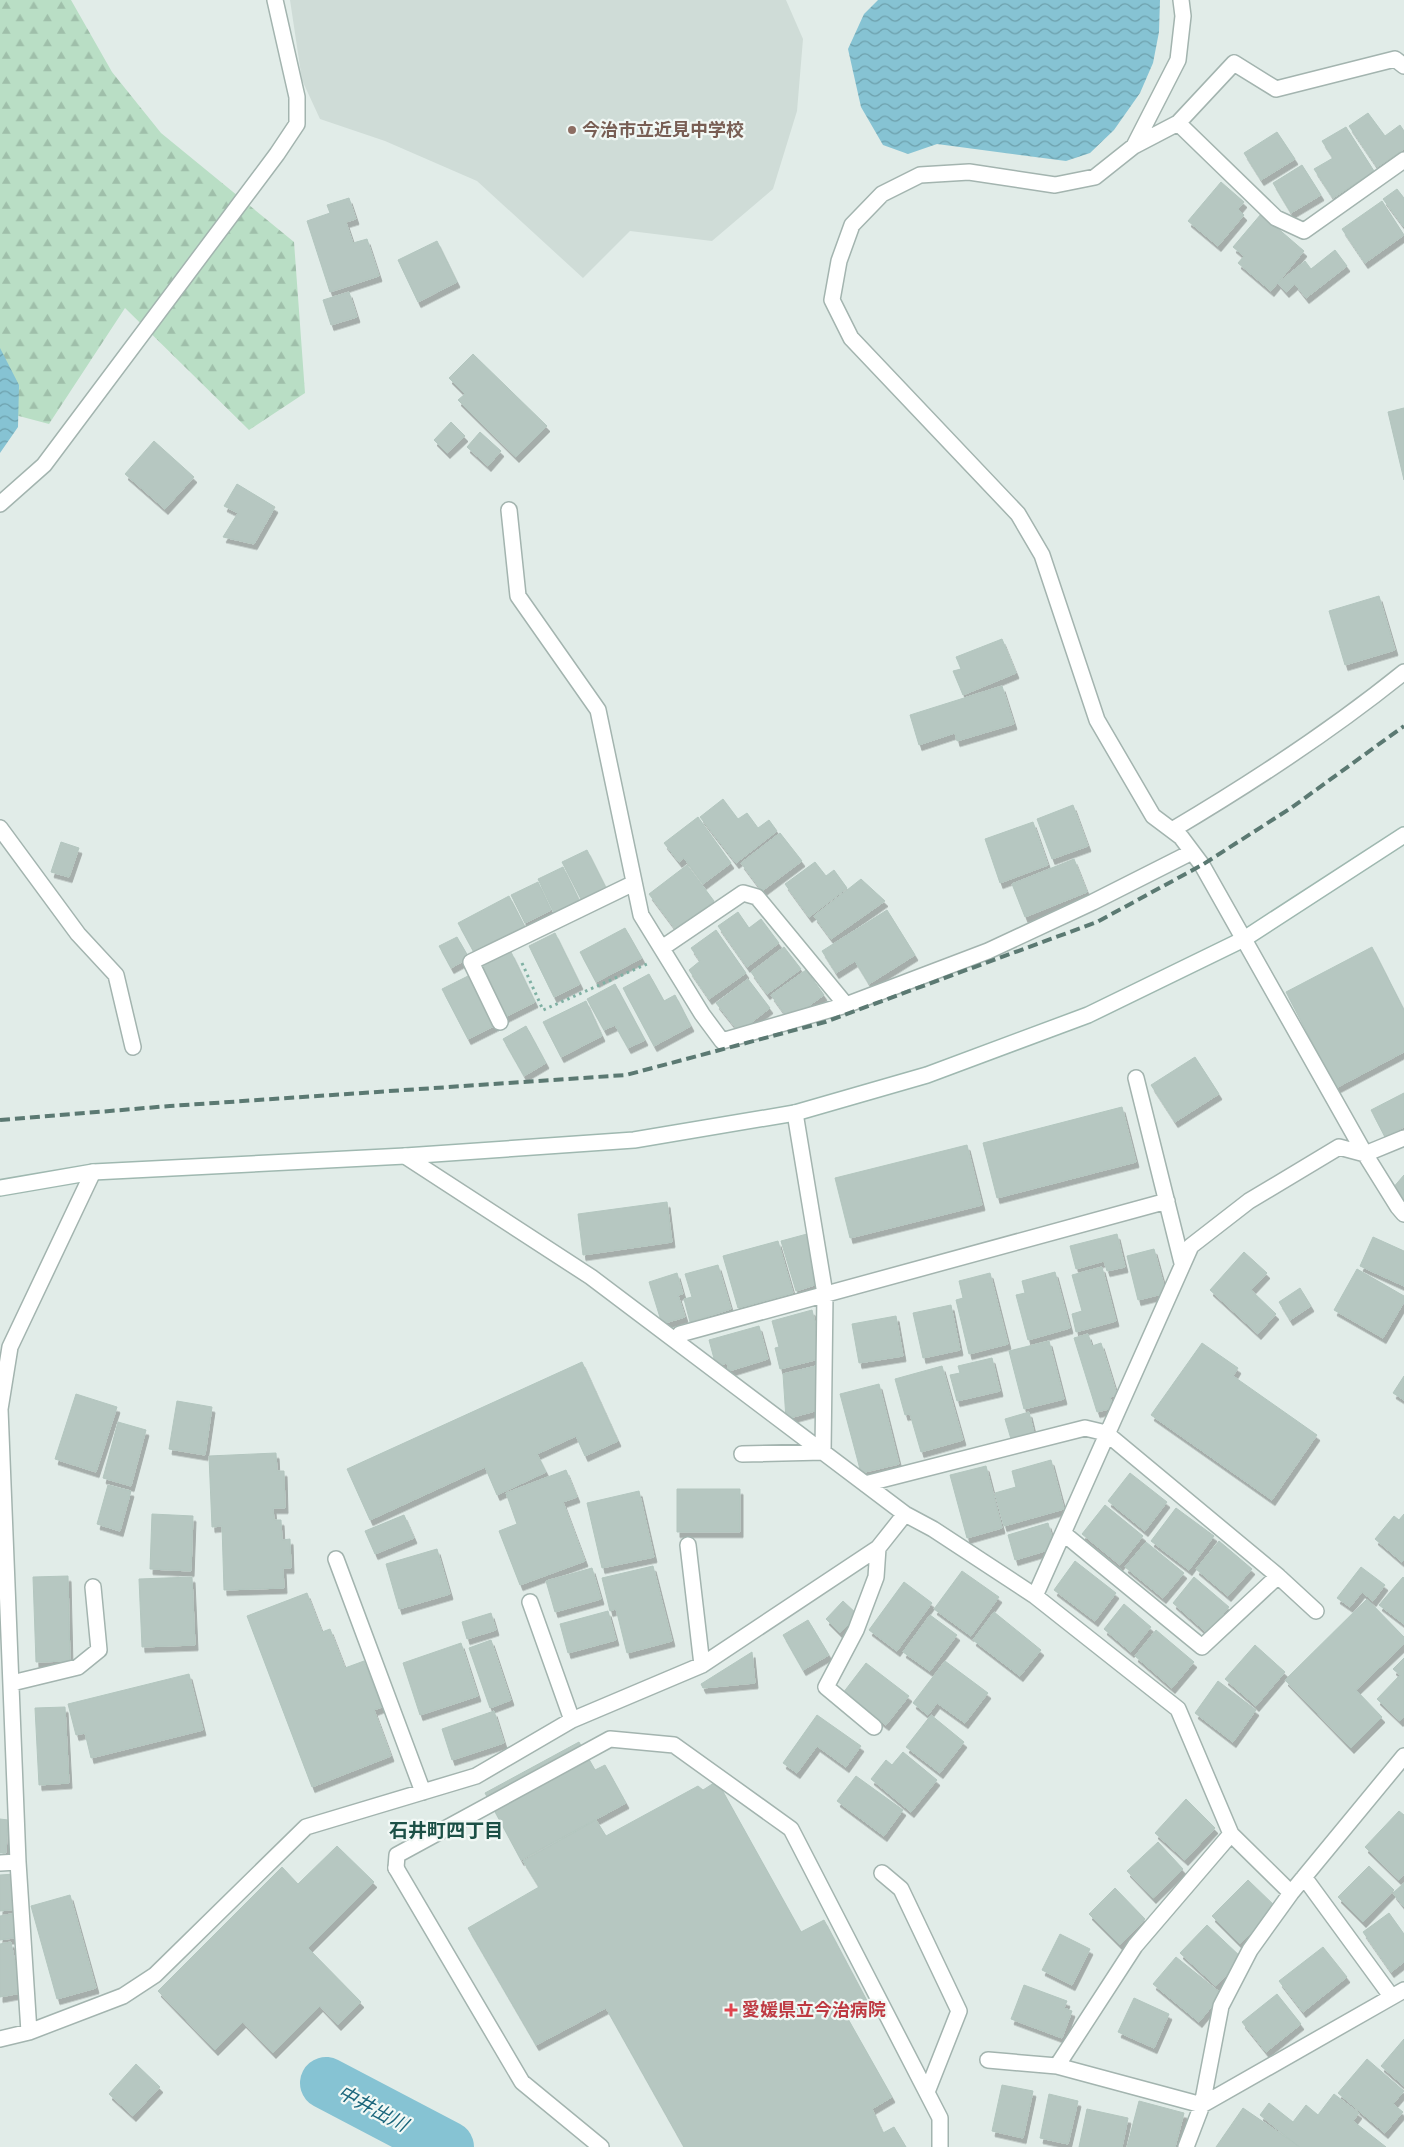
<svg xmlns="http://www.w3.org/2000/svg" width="1404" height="2147" font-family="Inter,'Noto Sans JP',sans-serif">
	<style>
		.built { fill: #cfdcd7 }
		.forest { fill: url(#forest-firs) }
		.water { fill: url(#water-waves) }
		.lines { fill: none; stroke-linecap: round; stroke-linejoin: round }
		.river { stroke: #86c3d3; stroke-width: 52 }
		.building { fill: #b6c7c1; stroke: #b3c6bf; filter: url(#shadow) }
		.lane-casing { stroke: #a3b4af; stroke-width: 18 }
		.street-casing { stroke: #a3b4af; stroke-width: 18 }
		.secondary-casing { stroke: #9fb8b0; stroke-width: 18 }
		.path { stroke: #80b1a4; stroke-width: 3; stroke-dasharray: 2.5 4; stroke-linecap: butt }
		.lane { stroke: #fff; stroke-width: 15 }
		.street { stroke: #fff; stroke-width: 15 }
		.secondary { stroke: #fff; stroke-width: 15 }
		.rail { stroke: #5b7972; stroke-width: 4; stroke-dasharray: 10 5; stroke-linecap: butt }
		.education-dot { fill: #8d6e63; stroke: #f1f8f5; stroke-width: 2 }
		.health-dot { fill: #e0444e; stroke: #f1f8f5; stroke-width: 2 }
		.labels { text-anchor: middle; stroke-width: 4.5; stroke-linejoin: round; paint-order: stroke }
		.education-label { font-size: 18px; font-weight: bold; fill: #785e54; stroke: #f1f8f5; text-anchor: start }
		.health-label { font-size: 18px; font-weight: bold; fill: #be3a42; stroke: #f1f8f5; text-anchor: start }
		.neighbourhood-label { font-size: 19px; font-weight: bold; fill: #1c5046; stroke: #f1f8f5 }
		.water-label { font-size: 19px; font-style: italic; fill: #19657b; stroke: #f1f8f5 }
	</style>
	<defs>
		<pattern id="forest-firs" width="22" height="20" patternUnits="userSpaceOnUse" patternTransform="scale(1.25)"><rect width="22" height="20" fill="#b9dec5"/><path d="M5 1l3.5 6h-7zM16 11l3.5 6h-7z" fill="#9fbfaa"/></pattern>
		<pattern id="water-waves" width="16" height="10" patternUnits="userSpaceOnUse" patternTransform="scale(1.25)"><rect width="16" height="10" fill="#86c3d3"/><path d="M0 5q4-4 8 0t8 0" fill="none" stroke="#6da0ac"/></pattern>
		<filter id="shadow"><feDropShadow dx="3" dy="5.5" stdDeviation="0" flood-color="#0004"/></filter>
	</defs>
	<rect width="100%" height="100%" fill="#e1ece8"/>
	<path class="built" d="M290,0H786L803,39L797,111L773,189L712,241L630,231L583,278L477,181L385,141L320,119L302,80Z"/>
	<path class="forest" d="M0,0H71L112,72L161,133L294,242L305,393L249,430L125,308L49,424L0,411Z"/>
	<path class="water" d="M878,0H1160L1159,32L1153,63L1140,93L1114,130L1090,153L1066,161L937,144L908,154L883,145L861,107L848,49L864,14Z
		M0,348L19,385L18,427L0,453Z"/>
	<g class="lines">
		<path class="river" d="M326,2083L448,2147"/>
	</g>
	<path class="building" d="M1368,113L1385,136L1400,125L1404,131V149L1377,167L1349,126Z
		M1346,127L1374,171L1333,198L1314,169L1333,158L1322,141Z
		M1277,132L1295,159L1261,180L1244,153Z
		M1302,165L1321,195L1291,213L1273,183Z
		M1221,182L1244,202L1238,209L1244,215L1218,246L1188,221Z
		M1397,189L1404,198V227L1383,199Z
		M349,198L356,219L346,222L353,243L367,239L379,276L330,292L307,221L330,213L327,205Z
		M1382,201L1404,235L1365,263L1342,229Z
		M1261,214L1304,251L1271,291L1238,263L1244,256L1233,247Z
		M437,241L457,282L418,302L398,260Z
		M1335,250L1347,266L1306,298L1295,284L1286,292L1278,283L1305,261L1311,269Z
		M349,292L357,317L331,325L323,300Z
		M473,354L547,426L516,457L458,400L465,394L449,378Z
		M1404,408V480L1388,412Z
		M451,422L465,436L447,453L434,440Z
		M480,432L501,451L488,466L467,447Z
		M154,441L194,477L165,509L125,474Z
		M237,484L275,507L254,544L223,537L238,513L224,506Z
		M1379,596L1395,650L1345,665L1329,611Z
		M1002,639L1016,673L963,695L953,671L961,669L956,657Z
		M1002,686L1014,724L957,741L955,733L919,745L910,715Z
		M723,799L738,819L747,813L758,828L769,820L777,831L736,863L700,817Z
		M1073,805L1088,846L1052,859L1037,819Z
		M698,817L731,863L703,884L684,858L679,862L664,843Z
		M1033,822L1048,865L1000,883L985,839Z
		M780,833L802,861L762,891L741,863Z
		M61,842L79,848L69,877L51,872Z
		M587,850L606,888L582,901L562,862Z
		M1074,859L1087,892L1025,917L1012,884Z
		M815,862L826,876L834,870L847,888L809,917L785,884Z
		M687,865L714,901L676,930L649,894Z
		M563,867L579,900L554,913L538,879Z
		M861,879L885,901L831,939L814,916Z
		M538,882L551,910L525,923L511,895Z
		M509,896L526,929L476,956L458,923Z
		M887,910L915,955L869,984L855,961L836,973L822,951Z
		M738,912L749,928L761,919L779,943L747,967L718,926Z
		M625,928L642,958L596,982L580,952Z
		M716,930L746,973L709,999L689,970L700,961L691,948Z
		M555,933L580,984L554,997L529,946Z
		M457,937L469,958L451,968L439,946Z
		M784,947L801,969L767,994L751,972Z
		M1372,947L1404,1010V1052L1336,1088L1286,992Z
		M511,952L535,1002L503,1018L479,967Z
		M806,970L824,995L789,1020L771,995Z
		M649,974L664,1001L675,995L691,1026L654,1046L623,988Z
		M470,975L496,1025L468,1039L442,989Z
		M748,979L770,1008L739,1032L716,1003Z
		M615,984L645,1040L628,1048L615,1025L604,1030L587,999Z
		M586,1001L602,1036L561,1057L543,1022Z
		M526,1026L546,1063L524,1076L503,1039Z
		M1195,1057L1219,1094L1175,1122L1151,1085Z
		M1404,1093V1127L1385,1137L1371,1110Z
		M1122,1107L1136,1162L997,1198L983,1143Z
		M967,1145L982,1205L850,1238L835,1178Z
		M1404,1175V1200L1392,1189Z
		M667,1202L672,1242L583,1255L578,1214Z
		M807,1234L819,1275L813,1276L815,1285L796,1291L781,1241Z
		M1117,1234L1125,1267L1107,1271L1104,1261L1076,1269L1070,1246Z
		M1373,1237L1404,1251V1286L1360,1266Z
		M778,1241L793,1293L738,1308L723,1256Z
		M1154,1249L1166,1293L1138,1300L1127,1256Z
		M1244,1252L1267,1273L1251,1290L1276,1314L1258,1334L1210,1290Z
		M718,1265L731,1309L690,1322L684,1299L692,1297L685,1274Z
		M1102,1267L1116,1321L1076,1332L1072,1314L1082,1311L1072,1275Z
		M1357,1269L1404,1296V1302L1383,1338L1334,1310Z
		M1055,1272L1070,1328L1028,1340L1016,1295L1025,1293L1022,1281Z
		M677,1273L683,1294L678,1295L685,1317L662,1324L649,1282Z
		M990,1273L1008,1344L969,1354L956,1300L963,1298L959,1281Z
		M1300,1288L1311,1306L1290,1320L1279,1302Z
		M951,1305L960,1350L923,1358L913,1313Z
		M812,1310L821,1347L817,1348L819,1359L780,1369L775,1348L779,1347L772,1321Z
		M896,1316L903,1356L859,1363L852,1324Z
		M759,1326L768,1359L729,1371L727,1363L716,1366L709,1340Z
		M1088,1334L1092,1346L1101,1343L1117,1395L1110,1397L1113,1408L1097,1412L1074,1338Z
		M1049,1341L1064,1399L1024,1409L1009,1351Z
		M1202,1343L1238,1368L1233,1376L1317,1435L1272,1500L1151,1415Z
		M992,1358L1000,1391L957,1401L950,1375L960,1373L958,1366Z
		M582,1362L618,1441L585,1456L576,1436L537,1454L546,1472L497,1495L485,1467L370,1520L347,1469Z
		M816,1366L819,1410L786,1419L783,1374Z
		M942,1366L963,1440L921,1452L910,1414L905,1415L895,1379Z
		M1404,1376V1400L1393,1393Z
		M879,1384L899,1464L861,1473L840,1394Z
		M76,1394L117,1407L96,1472L55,1459Z
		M177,1401L212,1407L205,1455L169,1449Z
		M1029,1412L1034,1433L1011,1439L1005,1419Z
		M118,1422L146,1430L131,1486L103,1478Z
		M276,1453L277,1471H284L285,1508H273L274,1520H281L282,1540L290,1539L291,1568H283L284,1588L224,1590L222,1526L212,1527L209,1456Z
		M1051,1460L1064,1509L1004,1526L995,1493L1016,1487L1012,1471Z
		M986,1466L1002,1528L967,1538L950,1475Z
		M566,1470L577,1497L563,1502L585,1561L520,1585L499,1531L517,1524L506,1493Z
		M1130,1473L1167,1502L1145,1531L1108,1501Z
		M108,1485L131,1491L120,1531L97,1524Z
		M677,1489H740V1532H677Z
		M639,1491L654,1557L602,1568L587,1503Z
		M1105,1505L1143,1536L1120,1565L1082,1534Z
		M1176,1508L1214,1536L1189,1570L1151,1541Z
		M152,1514L193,1516L191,1571L150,1569Z
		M1404,1514V1560L1402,1562L1375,1539L1394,1516L1399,1520Z
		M404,1515L414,1538L375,1554L365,1531Z
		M1048,1523L1055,1548L1015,1560L1008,1535Z
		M1219,1541L1252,1569L1228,1596L1196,1569Z
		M1146,1542L1184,1573L1163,1598L1125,1567Z
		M437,1549L450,1594L399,1609L386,1564Z
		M1075,1561L1116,1593L1095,1621L1054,1590Z
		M653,1566L672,1641L627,1653L616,1609L610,1611L602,1578Z
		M1361,1567L1385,1585L1373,1601L1362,1592L1350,1607L1337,1598Z
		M592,1568L601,1599L555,1612L546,1581Z
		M962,1571L999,1597L971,1636L934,1609Z
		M68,1576L70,1661L36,1662L33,1577Z
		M192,1577L195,1645L142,1647L139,1579Z
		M1194,1577L1229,1607L1207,1633L1173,1603Z
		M1403,1577L1404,1578V1624L1379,1605Z
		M904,1582L932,1603L897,1651L869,1630Z
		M307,1593L322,1632L330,1629L345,1668L364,1661L382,1707L374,1710L391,1756L312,1787L247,1616Z
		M1367,1599L1404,1637V1644L1356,1690L1382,1717L1351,1748L1285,1680Z
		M843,1601L858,1615L840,1633L826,1619Z
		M1124,1604L1151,1627L1131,1652L1104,1629Z
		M608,1611L616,1640L568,1653L560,1624Z
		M994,1612L1041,1650L1020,1676L973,1640Z
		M491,1613L496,1630L467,1639L462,1622Z
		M930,1615L957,1635L930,1671L903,1652Z
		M808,1620L829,1655L803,1670L783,1635Z
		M1156,1630L1194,1662L1172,1688L1135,1656Z
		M491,1640L511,1700L490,1708L469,1648Z
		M461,1643L478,1696L420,1715L403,1663Z
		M1255,1645L1285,1672L1256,1706L1225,1679Z
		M752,1652L755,1683L703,1688L701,1684Z
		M1404,1658V1717L1400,1721L1377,1699L1400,1675L1393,1669Z
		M945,1661L988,1693L965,1723L937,1703L928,1715L913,1703Z
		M866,1663L909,1696L886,1725L843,1693Z
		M189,1674L203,1730L91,1758L85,1733L76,1735L68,1704Z
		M1218,1681L1256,1710L1233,1742L1195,1713Z
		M65,1707L69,1783L39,1785L35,1708Z
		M494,1711L504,1743L452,1760L442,1729Z
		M817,1715L861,1746L846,1767L817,1746L797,1773L783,1763Z
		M931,1715L964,1742L940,1773L906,1747Z
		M579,1742L595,1770L605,1765L626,1803L521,1860L485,1793Z
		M903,1752L937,1780L911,1812L871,1779L886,1760L892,1765Z
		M856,1776L903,1810L884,1836L837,1801Z
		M717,1781L801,1932L824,1920L867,2001L844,2012L892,2097L872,2109L883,2133L894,2127L906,2147H684L606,2008L536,2045L468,1928L539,1887L523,1861L596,1820L606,1836L698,1786L703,1790Z
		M1186,1799L1215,1828L1185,1860L1155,1833Z
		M1399,1811L1404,1815V1874L1399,1880L1365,1847Z
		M0,1819L8,1820L6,1853H0Z
		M1158,1842L1183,1869L1153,1898L1127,1871Z
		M337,1846L374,1882L308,1948L361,2002L338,2025L320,2006L273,2053L243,2022L215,2050L158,1991L282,1867L298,1884Z
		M1369,1866L1394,1890L1363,1922L1338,1897Z
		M15,1874L17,1909L0,1911V1875Z
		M1248,1880L1276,1907L1240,1944L1212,1916Z
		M1404,1883V1907L1393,1893Z
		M1115,1888L1145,1919L1120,1945L1089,1914Z
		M70,1895L96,1988L57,1999L31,1906Z
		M16,1913L20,1937L0,1940V1916Z
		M1389,1913L1404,1934V1962L1391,1972L1363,1932Z
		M1207,1925L1242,1958L1216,1986L1180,1953Z
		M1060,1934L1090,1949L1072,1985L1042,1970Z
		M11,1942L21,1993L0,1997V1944Z
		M1323,1947L1347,1977L1303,2012L1279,1981Z
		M1176,1957L1222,1994L1199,2022L1153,1984Z
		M1024,1985L1067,2001L1064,2008L1072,2011L1062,2038L1011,2019Z
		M1277,1994L1301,2024L1266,2052L1242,2022Z
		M1134,1998L1169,2014L1154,2048L1118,2032Z
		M1404,2039V2086L1381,2066Z
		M1367,2059L1404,2091L1393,2104L1403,2112L1385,2133L1338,2093Z
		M136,2064L160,2087L133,2116L109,2094Z
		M1002,2085L1033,2091L1023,2138L992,2131Z
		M1049,2094L1078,2101L1068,2144L1040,2138Z
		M1334,2094L1359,2113L1353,2121L1386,2147H1299L1260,2115L1269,2103L1293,2122L1306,2105L1318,2115Z
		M1139,2101L1184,2113L1175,2147H1127Z
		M1243,2108L1300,2147H1216Z
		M1087,2109L1128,2118L1122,2147H1079Z"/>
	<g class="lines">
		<g class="lane-casing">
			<path id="lane" d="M396,1868L397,1855L610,1739L674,1745L791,1829L940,2118V2147
				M882,1873L901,1889L959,2011L927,2092"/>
		</g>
		<g class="street-casing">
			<path id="street" d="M1181,0L1183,16L1178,60L1134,146L1095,177L1055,185L969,172L920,175L882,194L852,225L839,261L832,300L851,338L1018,514L1042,555L1097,720L1153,816L1181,837L1202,865L1365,1154L1398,1207L1404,1214
				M1178,123L1276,218L1304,231L1404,160
				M1134,146L1178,123L1234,63L1276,89L1395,59L1404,66
				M0,504L44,465L277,154L297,124V97L275,0
				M509,510L518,596L598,710L641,915L702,1014L722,1041L846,1005L988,951L1093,902L1192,852
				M0,828L78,934L116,975L133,1047
				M1172,830C1253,782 1331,731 1404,672
				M662,948L743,893L757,897L846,1005
				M500,1022L471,962L634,883
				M1136,1078L1182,1263
				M405,1156L591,1277L905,1514L933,1529L1035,1596L1178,1709L1231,1834L1291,1893
				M680,1334L1167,1201
				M742,1454L823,1452L825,1294L795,1113
				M865,1484L1085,1428L1106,1433L1278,1576L1316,1611
				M1063,1533L1202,1647L1278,1576
				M688,1545L702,1665
				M336,1559L423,1792
				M1035,1596L1191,1246L1249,1201L1339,1147L1365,1154L1404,1138
				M530,1602L572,1720
				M12,1683L78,1667L99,1650L93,1587
				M874,1727L826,1687L856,1630L876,1577L878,1548
				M1231,1834L1135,1946L1057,2066L1202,2105L1404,1990
				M0,1863L18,1862
				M396,1868L522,2082L601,2147
				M1304,1877L1391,1996
				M29,2032L18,1862L0,1409L10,1347L93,1172
				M0,2039L29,2032L123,1996L155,1975L306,1827L476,1776L572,1720L702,1665L878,1548L905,1514
				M988,2060L1057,2066
				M1186,2147L1202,2105L1221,2006L1250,1950L1291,1893L1404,1756"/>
		</g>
		<g class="secondary-casing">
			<path id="secondary" d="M0,1188L93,1172L405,1156L634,1140L795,1113L927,1075L1088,1015L1244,939L1404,835"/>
		</g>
		<path class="path" d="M522,963L543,1010L647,964"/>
		<use href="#lane" class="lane"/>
		<use href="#street" class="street"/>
		<use href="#secondary" class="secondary"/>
		<path class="rail" d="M0,1120L170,1106L626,1075L825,1022L1097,922L1202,865L1291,808L1404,726"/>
	</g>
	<circle class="education-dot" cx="572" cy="130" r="5"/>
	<path class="health-dot" d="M728.5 2002.5h5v5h5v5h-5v5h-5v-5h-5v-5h5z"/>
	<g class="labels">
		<g class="education-label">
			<text x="582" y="136">今治市立近見中学校</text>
		</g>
		<g class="health-label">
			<text x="742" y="2016">愛媛県立今治病院</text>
		</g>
		<g class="neighbourhood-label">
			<text x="446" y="1837">石井町四丁目</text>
		</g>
		<g class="water-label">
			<text transform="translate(373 2108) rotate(28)" y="7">中井出川</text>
		</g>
	</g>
</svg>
